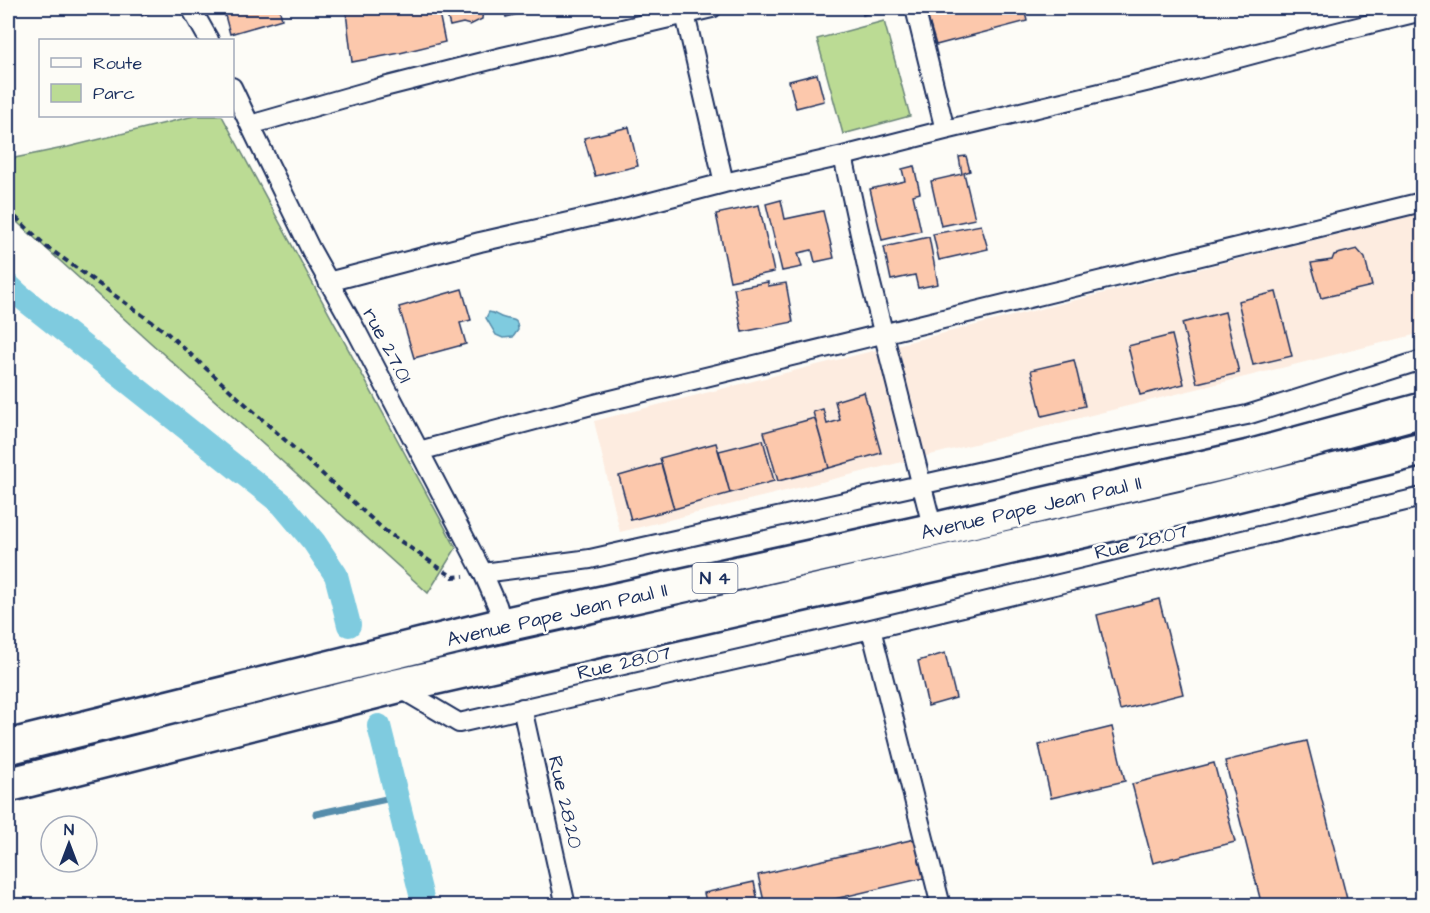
<svg xmlns="http://www.w3.org/2000/svg" width="1430" height="913" font-family="'Architects Daughter',sans-serif">
	<style>
		.built { fill: #fdece0 }
		.green { fill: #bbdb94; stroke: #6b8579; stroke-width: 1.5 }
		.water { fill: #7fcbdf; stroke: #578dab; stroke-width: 1.5 }
		.lines { fill: none; stroke-linecap: round; stroke-linejoin: round }
		.stream { stroke: #578dab; stroke-width: 7 }
		.canal { stroke: #7fcbdf; stroke-width: 24 }
		.building { fill: #fcc8ac; stroke: #1b2f5e; stroke-width: 1.5 }
		.street-casing { stroke: #1b2f5e; stroke-width: 22 }
		.highway-casing { stroke: #1b2f5e; stroke-width: 38 }
		.path { stroke: #1b2f5e; stroke-width: 4; stroke-dasharray: 6 4.5; stroke-linecap: butt }
		.street { stroke: #fdfcf7; stroke-width: 18 }
		.highway { stroke: #fdfcf7; stroke-width: 33 }
		.labels { text-anchor: middle; stroke-width: 5; stroke-linejoin: round; paint-order: stroke }
		.shield { fill: #fdfcf7; stroke: #5f6c8c; stroke-width: 1.5 }
		.shield-label { font-size: 18px; font-weight: bold; fill: #1b2f5e }
		.street-label { font-size: 20px; fill: #1b2f5e; stroke: #fdfcf7 }
	</style>
	<rect width="100%" height="100%" fill="#fdfcf7"/>
	<filter id="ink" filterUnits="userSpaceOnUse"><feTurbulence type="fractalNoise" baseFrequency=".0167" numOctaves="2"/><feDisplacementMap in="SourceGraphic" scale="12" xChannelSelector="R" yChannelSelector="G"/><feConvolveMatrix kernelMatrix="1 2 1 2 8 2 1 2 1" color-interpolation-filters="sRGB"/></filter>
	<g filter="url(#ink)">
		<path class="built" d="M1422,213V333L620,532L594,421Z"/>
		<path class="green" d="M884,21L910,116L843,134L817,39Z
			M194,116H222L456,548L428,593L8,214V161L10,159L68,147Z"/>
		<path class="water" d="M489,312C496,313 498,317 504,318C515,321 517,318 518,330L513,337L503,338L496,335L486,318Z"/>
		<g class="lines">
			<path class="stream" d="M316,814L396,797"/>
			<path class="canal" d="M8,285L20,296L282,504L314,542L336,575L349,625
				M379,726L424,906"/>
		</g>
		<path class="building" d="M138,8H151L153,11L142,16Z
			M223,8H279L282,19L230,34Z
			M369,8H438L445,42L400,53L352,62L346,12Z
			M445,8H494V9L483,8L482,19L470,25L463,23L450,26Z
			M503,8H541L506,17Z
			M861,8H876L877,11L863,15Z
			M925,8H1024L1027,21L936,45Z
			M817,74L824,101L796,108L789,81Z
			M629,127L638,166L595,176L584,138Z
			M966,156L970,171L964,173L975,219L941,226L931,181L962,174L959,157Z
			M914,166L920,193L913,195L921,231L882,240L870,189L905,181L902,169Z
			M781,200L785,219L823,211L834,258L815,262L812,250L798,253L802,267L782,271L766,204Z
			M759,205L774,272L730,281L716,214Z
			M981,225L988,249L939,260L933,234Z
			M929,237L938,284L918,288L915,275L891,280L884,247Z
			M1357,249L1365,258L1372,286L1321,298L1311,263L1332,260L1334,255Z
			M768,282V286L786,283L793,322L742,332L734,288Z
			M462,289L471,320L460,323L466,344L414,358L399,307Z
			M1276,292L1292,356L1253,365L1238,301Z
			M1225,312L1239,373L1197,383L1182,323Z
			M1172,335L1184,384L1140,395L1128,346Z
			M1074,360L1085,406L1042,416L1031,370Z
			M864,392L881,453L829,468L813,412L823,409L827,424L840,420L835,401Z
			M815,418L829,468L778,481L764,432Z
			M763,440L774,481L730,493L719,451Z
			M716,443L730,493L674,509L660,458Z
			M661,464L674,509L631,520L619,476Z
			M1159,599L1183,694L1120,710L1097,615Z
			M945,653L956,698L928,706L918,661Z
			M1112,727L1125,781L1051,798L1039,745Z
			M1307,741L1348,903L1336,906H1262L1225,761Z
			M1214,763L1235,842L1153,863L1132,784Z
			M915,839L924,878L805,906H765L758,875Z
			M754,882L759,906H707L704,893Z"/>
		<g class="lines">
			<g class="street-casing">
				<path id="street" d="M191,8L209,40
					M915,8L945,130
					M685,14L724,183
					M232,87L250,125L311,250L357,332L483,573L497,605L503,625
					M250,125L376,89L502,57L712,8
					M843,156L870,280L933,530
					M328,282L480,242L617,211L724,183L843,156L945,130L1175,75L1309,39L1422,11
					M419,451L595,404L1422,202
					M483,573L590,559L1098,445L1247,415L1422,360
					M871,629L941,906
					M398,687L459,723L871,629L1422,497
					M522,708L566,906"/>
			</g>
			<g class="highway-casing">
				<path id="highway" d="M8,747L503,625L933,530L1249,457L1422,410
					M8,785L397,686L1183,508L1422,449"/>
			</g>
			<path class="path" d="M8,210L47,247L166,332L384,530L453,577L464,576"/>
			<use href="#street" class="street"/>
			<use href="#highway" class="highway"/>
		</g>
	</g>
	<g class="labels">
		<rect class="shield" x="692.5" y="563" width="45" height="30" rx="4.5"/>
		<g class="shield-label">
			<text x="715" y="584">N 4</text>
		</g>
		<g class="street-label">
			<text transform="translate(388 345) rotate(62)" y="7">rue 27.01</text>
			<text transform="translate(1031 507) rotate(-13)" y="7">Avenue Pape Jean Paul II</text>
			<text transform="translate(1141 541) rotate(-14)" y="7">Rue 28.07</text>
			<text transform="translate(557 614) rotate(-13)" y="7">Avenue Pape Jean Paul II</text>
			<text transform="translate(624 662) rotate(-13)" y="7">Rue 28.07</text>
			<text transform="translate(566 802) rotate(77)" y="7">Rue 28.20</text>
		</g>
	</g>
	<rect width="1430" height="913" fill="none" stroke="#fdfcf7" stroke-width="30"/>
	<rect x="15" y="15" width="1400" height="883" fill="none" stroke="#1b2f5e" stroke-width="2" filter="url(#ink)"/>
	<rect x="39" y="39" width="195" height="78" fill="#fdfcf7" stroke="#a3aaba" stroke-width="1.5"/>
	<rect x="51" y="58" width="30" height="9" fill="#fdfcf7" stroke="#a3aaba" stroke-width="1.5"/>
	<text x="93" y="69" font-size="18" fill="#1b2f5e">Route</text>
	<rect x="51" y="84" width="30" height="18" fill="#bbdb94" stroke="#a3aaba" stroke-width="1.5"/>
	<text x="93" y="99" font-size="18" fill="#1b2f5e">Parc</text>
	<g transform="translate(69 844)"><circle r="28" fill="#fdfcf7" stroke="#a3aaba" stroke-width="1.5"/>
	<path d="M0-4.5L10 22L0 15L-10 22Z" fill="#1b2f5e"/>
	<text y="-9" font-size="16" font-weight="bold" text-anchor="middle" fill="#1b2f5e">N</text>
	</g>
</svg>
